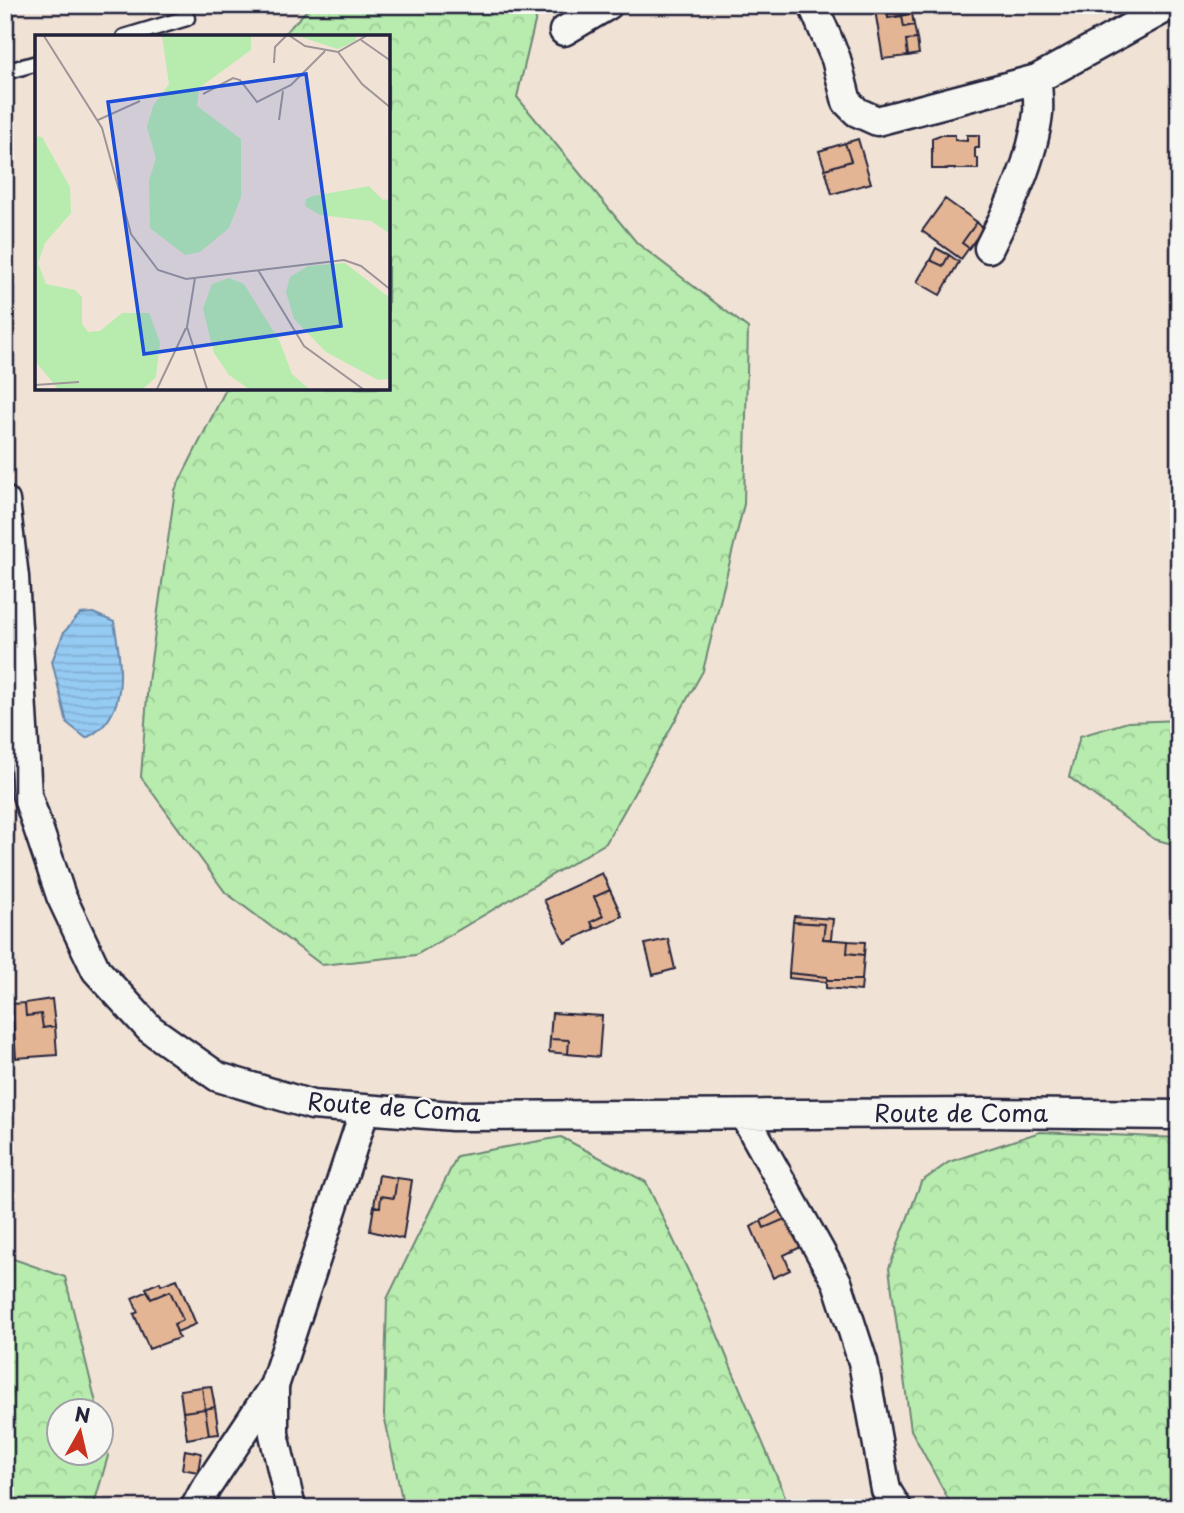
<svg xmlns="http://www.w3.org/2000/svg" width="1184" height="1513" font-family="'Playpen Sans',sans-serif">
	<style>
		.forest { fill: url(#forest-crowns); stroke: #6c8774; stroke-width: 2 }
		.water { fill: url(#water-rules); stroke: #6787a9; stroke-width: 2 }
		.building { fill: #e4b595; stroke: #22223b; stroke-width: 2 }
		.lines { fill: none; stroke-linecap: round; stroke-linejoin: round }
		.lane-casing { stroke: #22223b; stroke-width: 19 }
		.street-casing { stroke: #22223b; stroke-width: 33 }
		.lane { stroke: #f6f6f2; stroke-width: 14 }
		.street { stroke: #f6f6f2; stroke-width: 28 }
		.labels { text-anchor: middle; stroke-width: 5; stroke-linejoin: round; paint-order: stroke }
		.street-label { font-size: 24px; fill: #22223b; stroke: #f6f6f2 }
		.inset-road { fill: none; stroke: #9e9598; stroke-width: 2 }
		.view { fill: #1d4ed8; fill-opacity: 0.15; stroke: #1d4ed8; stroke-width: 3.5 }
		.inset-edge { fill: none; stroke: #22223b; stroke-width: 3.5 }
	</style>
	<defs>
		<pattern id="forest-crowns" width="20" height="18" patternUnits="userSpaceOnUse" patternTransform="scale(1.75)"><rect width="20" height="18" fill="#b7ecae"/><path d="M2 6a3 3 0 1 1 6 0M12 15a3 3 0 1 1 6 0" fill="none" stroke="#9dca97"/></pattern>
		<pattern id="water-rules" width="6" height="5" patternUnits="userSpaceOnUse" patternTransform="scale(1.75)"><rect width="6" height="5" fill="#95caf3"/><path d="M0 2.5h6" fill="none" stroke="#80add1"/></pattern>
	</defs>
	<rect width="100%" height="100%" fill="#f1e2d6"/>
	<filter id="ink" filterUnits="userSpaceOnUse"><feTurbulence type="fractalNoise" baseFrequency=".0143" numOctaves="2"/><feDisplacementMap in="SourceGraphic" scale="14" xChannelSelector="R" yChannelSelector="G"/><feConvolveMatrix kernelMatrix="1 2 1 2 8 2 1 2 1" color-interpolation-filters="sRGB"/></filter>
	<g filter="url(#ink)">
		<path class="forest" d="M312,5H539L517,97L637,243L748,328L744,504L703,671L606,843L416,955L322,965L225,892L141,777L148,682L175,490L226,389L388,388V37H281Z
			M1179,720V846L1154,839L1069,777L1080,736L1128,722Z
			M1040,1132L1179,1138V1508H953L911,1430L889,1268L921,1182L949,1162Z
			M561,1137L646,1182L710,1317L790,1508H404L384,1415L387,1299L457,1156Z
			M5,1256L65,1277L98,1411L60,1412V1454H102V1428L108,1456L93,1508H5Z"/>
		<path class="water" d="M93,613L114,622C121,662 131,717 86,738L67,723L52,661L64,632L80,614Z"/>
		<path class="building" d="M911,5L912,13L888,18L887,8Z
			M887,8L888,18L902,16L904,27L914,25L917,39L906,40L908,56L883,59L875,10Z
			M912,13L914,25L904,27L902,16Z
			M917,39L919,54L908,56L906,40Z
			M940,135H955V140L967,141V135H979V148H975V158H978V169H932V138Z
			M858,139L871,183L832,194L825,169L851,161L845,143Z
			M845,143L851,161L825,169L819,151Z
			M945,199L977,222L962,243L969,248L961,259L922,231Z
			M977,222L983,229L969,248L962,243Z
			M936,248L949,255L943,266L930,260Z
			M949,255L959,262L940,295L917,282L930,260L943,266Z
			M602,873L610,890L594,897L603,916L591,922L594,929L565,943L544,900Z
			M610,890L622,916L594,929L591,922L603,916L594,897Z
			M794,916L833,919L831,939H823L825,924L793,922Z
			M793,922L825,924L823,939L848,941L847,953L864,955L862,980H827V977L789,973Z
			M668,939L675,969L653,975L645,944Z
			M848,941L865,942L864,955L847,953Z
			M789,973L827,977V980H862L861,991L826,988V982L789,978Z
			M52,999L55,1026L43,1028L41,1014L26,1016L25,1003Z
			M25,1003L26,1016L41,1014L43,1028L55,1026L57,1055L16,1058L12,1004Z
			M552,1013L602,1016L599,1057L568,1054L569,1040L550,1039Z
			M550,1039L569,1040L568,1054L549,1052Z
			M379,1175L397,1178L394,1198L381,1196L380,1207L374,1206Z
			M397,1178L412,1180L403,1239L370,1231L374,1206L380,1207L381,1196L394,1198Z
			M786,1207L800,1232L794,1235L787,1218L764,1228L761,1221Z
			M787,1218L794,1235L800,1232L805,1245L784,1255L790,1270L773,1278L751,1227L761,1221L764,1228Z
			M177,1279L196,1324L177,1332L174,1324L183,1320L170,1291L151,1299L146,1288L160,1282L161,1285Z
			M148,1291L151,1299L170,1291L183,1320L174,1324L179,1338L149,1349L134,1314L138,1312L132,1298Z
			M211,1386L215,1407L205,1409L202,1387Z
			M202,1387L205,1409L183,1412L180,1390Z
			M215,1407L219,1434L209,1435L205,1409Z
			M205,1409L209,1435L187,1439L183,1412Z
			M185,1450L201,1453L198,1472L182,1469Z"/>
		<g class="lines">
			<g class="lane-casing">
				<path id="lane" d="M124,37L187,18
					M5,72L37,63"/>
			</g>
			<g class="street-casing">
				<path id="street" d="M813,5L836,59L847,102L857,112L877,121L1037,79L1171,5
					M564,31L608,5
					M989,248C1010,206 1033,160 1038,113C1039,102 1037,90 1037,79
					M5,501L14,577L27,795L61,896L96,970L150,1029L218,1077L312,1105L453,1116L988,1113L1179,1115
					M744,1115L837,1282L863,1362L886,1490L897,1508
					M195,1508L204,1491L274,1386
					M291,1508L274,1434V1386L365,1109"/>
			</g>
			<use href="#lane" class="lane"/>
			<use href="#street" class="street"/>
		</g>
	</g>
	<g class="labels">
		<g class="street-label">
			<text transform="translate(394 1108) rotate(4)" y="8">Route de Coma</text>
			<text x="961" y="1122">Route de Coma</text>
		</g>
	</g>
	<g transform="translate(35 35)">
		<rect width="355" height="355" fill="#f1e2d6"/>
		<path d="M127,1H216V15L164,53L162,71L206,104V162L194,193L165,217L150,220L115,193L114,145L121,124L112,92L118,71L134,49ZM263,1H321V6L303,14ZM0,101L7,102L35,152L36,178L10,208L3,228L11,249L40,255L47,262V289L53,297L65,296L87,278H114L125,307L121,342L108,354H23L0,326ZM334,151L348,165L355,164V199L336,186L285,180L270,171L271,164L278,161ZM310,228L355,263V344L343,345L291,317L259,284L251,257L255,242L273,231ZM194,243L209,249L245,307L257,339L274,354H214L194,340L179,318L168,274L177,249Z" fill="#b7ecae"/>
		<path class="inset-road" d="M9,1L67,93L96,199L123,235L151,244L309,225L326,231L356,255M255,1L270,11L303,17L331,1M326,5L356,26M303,17L327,49L356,73M239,28L240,12L251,1M168,59L198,43L205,45L222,67L256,50L290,16M63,85L105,66M244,85L248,56M223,235L269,311L328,354M160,243L152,292L172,354M0,350L44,347M122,354L151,293"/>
		<path class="view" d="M271,39L306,291L109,319L73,67Z"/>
		<rect width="355" height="355" class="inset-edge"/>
	</g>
	<rect width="1184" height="1513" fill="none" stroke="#f6f6f2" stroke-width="28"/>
	<rect x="14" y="14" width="1156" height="1485" fill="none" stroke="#22223b" stroke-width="2.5" filter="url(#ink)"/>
	<g transform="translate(80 1432) rotate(8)"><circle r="33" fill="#f6f6f2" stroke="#a1a1a9" stroke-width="2"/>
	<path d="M0-5L12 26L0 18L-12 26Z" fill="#c8321e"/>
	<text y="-10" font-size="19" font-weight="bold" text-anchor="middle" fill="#22223b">N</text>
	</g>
</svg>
